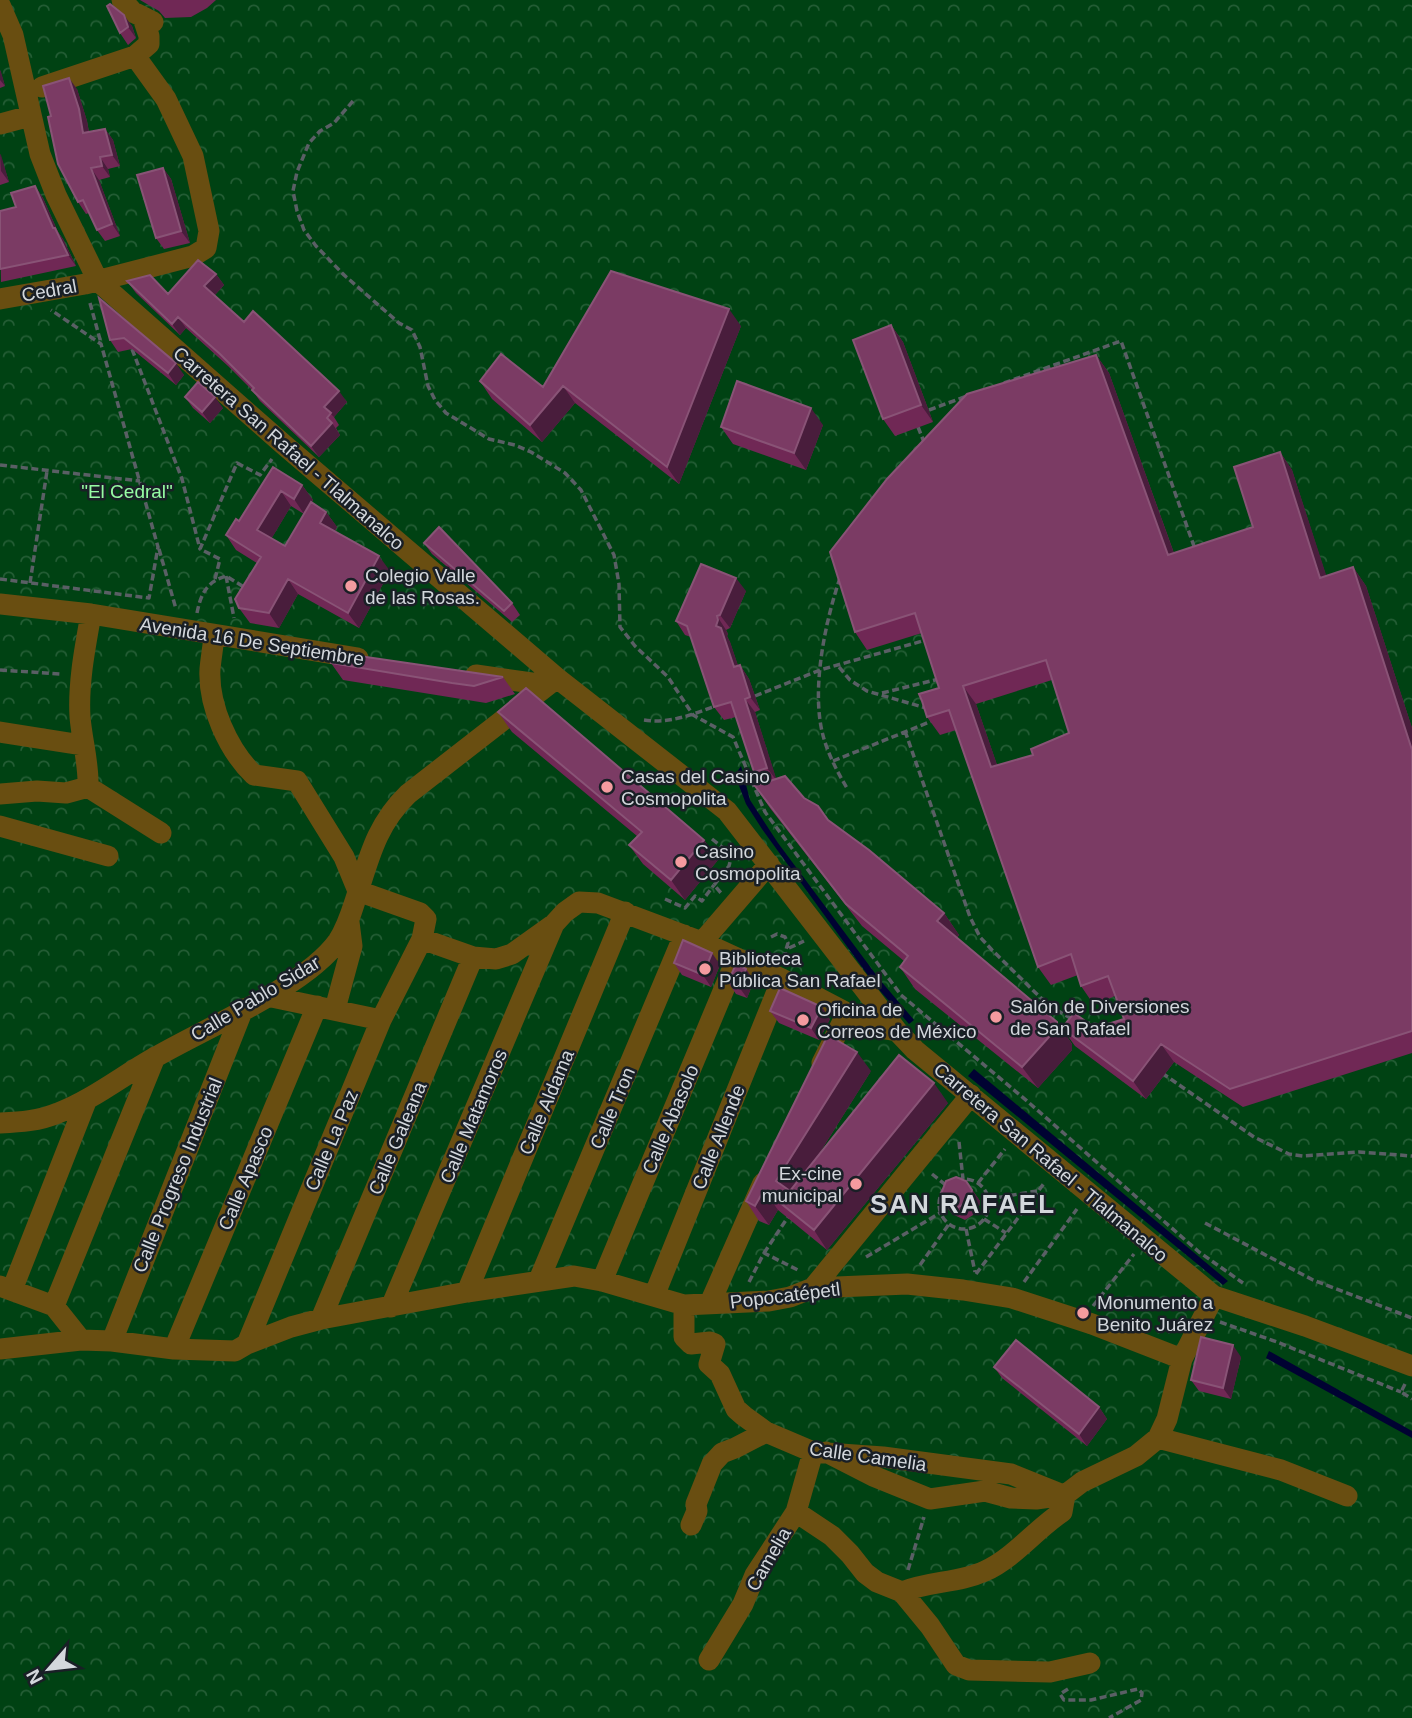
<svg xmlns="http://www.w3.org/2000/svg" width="1412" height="1718" font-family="Arial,sans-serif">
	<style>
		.forest { fill: url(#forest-crowns) }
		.water { fill: #000232 }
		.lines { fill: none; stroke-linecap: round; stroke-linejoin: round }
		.path { stroke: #5a5f65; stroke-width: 3.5; stroke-dasharray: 7 3.5; stroke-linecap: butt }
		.minor { stroke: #694e11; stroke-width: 21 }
		.wall { fill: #702855; fill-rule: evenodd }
		.shaded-wall { fill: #491d3c }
		.building { fill: #7b3b64; stroke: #895376; stroke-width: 2; fill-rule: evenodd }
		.poi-dot { fill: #f49b9f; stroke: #191f26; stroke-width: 2.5 }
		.labels { text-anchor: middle; stroke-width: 5; stroke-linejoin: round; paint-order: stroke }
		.street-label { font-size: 19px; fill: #d3d7dc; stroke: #191f26 }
		.park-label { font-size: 19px; fill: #96fba3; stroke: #191f26 }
		.poi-label { font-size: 19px; fill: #d3d7dc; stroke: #191f26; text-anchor: start }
		.district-label { font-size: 26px; font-weight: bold; letter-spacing: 2px; fill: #d3d7dc; stroke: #191f26 }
	</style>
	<defs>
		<pattern id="forest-crowns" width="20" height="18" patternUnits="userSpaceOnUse" patternTransform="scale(1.75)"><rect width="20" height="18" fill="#004213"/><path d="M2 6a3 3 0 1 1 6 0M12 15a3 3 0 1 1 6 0" fill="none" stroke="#245d35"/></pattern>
	</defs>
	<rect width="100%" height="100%" fill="#191f26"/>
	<path class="forest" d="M0,0H1412V1718H0Z"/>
	<path class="water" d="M741,766L750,800L778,843L880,980L914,1020L909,1024L875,985L762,829L746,804L735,775Z
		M974,1069L1228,1281L1223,1285L968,1076Z
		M1269,1351L1412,1431V1438L1266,1358Z"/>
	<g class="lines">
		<path class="path" d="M353,101L334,123L320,131L309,143L297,172L293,191L297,211L304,230L316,246L344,275L399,323L412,330L420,347L428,386L435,400L446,413L489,439L515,445L531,452L565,473L581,490L614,555L619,584L620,627L635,646L668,677L693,715L733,737L765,812L901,995L1027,1101L1199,1252L1243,1283
			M90,303L101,343
			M132,349L182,479L200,549
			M1004,383L1121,341L1195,549
			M929,410L967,396
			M918,427L924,442
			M0,465L140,481
			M159,549L176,609
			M226,576L234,618
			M840,578C825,622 810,693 824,739C829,756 838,773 847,788
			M0,579L149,598L158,547L101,344L51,310
			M215,579L220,559L200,549L237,463L260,475L272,459
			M30,583L47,471
			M197,613C201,593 207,582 226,576L244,587
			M839,667L850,680L867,691L926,708
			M0,670L61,674
			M882,693L939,679
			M755,696L820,670L926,640
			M644,720C670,724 694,714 718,705
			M905,731L970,917L980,937L992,950L1048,1005L1072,1019
			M833,761L932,721
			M712,839L727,851L731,858L729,866L714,885L721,893
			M665,899L685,908L695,896L702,901L714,885
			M771,937L777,934L785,937L788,943L785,953
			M789,948L804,941
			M785,953L794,961
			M1083,1022L1109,1027
			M1162,1073L1254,1137L1289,1154L1303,1156L1359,1152L1412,1156
			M959,1142L963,1179
			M932,1174L947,1186
			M939 1204a25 25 0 1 1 50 0a25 25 0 1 1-50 0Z
			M978,1183L1005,1149
			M989,1199L1037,1191
			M984,1219L1006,1233
			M1205,1223L1313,1280L1412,1318
			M966,1229L975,1272
			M764,1253L790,1214
			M866,1257L940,1213
			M920,1265L949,1224
			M976,1274L1045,1182
			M749,1282L764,1253L800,1271
			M1024,1282L1077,1209
			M1093,1306L1134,1254
			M1220,1322L1277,1342L1401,1392
			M1405,1384L1401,1392L1412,1399
			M908,1570L924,1517
			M1068,1689L1060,1694L1064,1700H1091L1138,1689L1142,1693L1141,1700L1109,1718"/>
		<path class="minor" d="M122,0L133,12L153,22
			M0,5L13,35L40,154L56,195L98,281L283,444L557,678L727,811L897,1031L915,1050L1214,1296L1305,1326L1412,1366
			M42,87L135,56L149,44V36L143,18
			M0,124L30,116
			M0,299L85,284L193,256L206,248L209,231L193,156L166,99L135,56
			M0,604L91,614L358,658
			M214,636C213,647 211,658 210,669C208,705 228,750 254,775L297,781L344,857L358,891L420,913L426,919L422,939L381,1020L247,1344
			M476,675L546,685
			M0,732L82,745
			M88,787C89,764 82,741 80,717C78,683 85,648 91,614
			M88,787L161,833
			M0,794L37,791L66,793L88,787
			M0,826L108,856
			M422,939L473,957L496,959L512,954L554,924L565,912L579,902L598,903L702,942L782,979L874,1027L897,1031
			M702,942L769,864
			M267,996L381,1020
			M335,1009L352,946L349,922
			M822,1063L847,1013
			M0,1123C20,1122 39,1121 58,1113C92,1100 122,1076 154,1058C205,1028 305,987 338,941C348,926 352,910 358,892C370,854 378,823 408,794L557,678
			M539,1280L684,935
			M602,1281L737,958
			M0,1286L54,1306L81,1340
			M813,1288L971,1095
			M12,1290L87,1099
			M467,1292L625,912
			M654,1296L782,979
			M710,1303L763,1183
			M684,1305V1337L691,1344L710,1342L715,1344L709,1364L720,1374L736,1409L744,1416L766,1432L813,1452L883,1457L1011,1474L1063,1495
			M54,1306L155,1057
			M391,1307L554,924
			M321,1319L473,957
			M112,1341L243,1009
			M0,1349L81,1340L112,1341L174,1349L235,1351L247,1344L291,1327L321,1319L467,1292L574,1276L602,1281L684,1305L769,1301L790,1297L813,1288L907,1284L963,1290L1012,1298L1092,1324L1182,1359
			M174,1349L317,1006
			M1158,1438L1281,1470L1347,1496
			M826,1452L873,1476L930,1499L985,1491L1011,1498L1036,1499L1065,1495L1082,1482L1136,1456L1158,1438L1167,1419L1182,1359L1214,1296
			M796,1512L832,1536L850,1554L865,1573L877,1582L902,1592L930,1626L956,1665L969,1670L1050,1672L1090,1663
			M691,1525L697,1511L696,1504L712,1464L722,1453L735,1448L766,1432
			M902,1592C930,1581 959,1583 985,1571C1014,1558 1036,1529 1062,1512L1065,1495
			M709,1660L743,1604L755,1575L796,1512L813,1452"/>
	</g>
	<path class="wall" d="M140,0H216L207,8L191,17L165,18L159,11Z
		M107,6L132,26L136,38L128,45L120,33Z
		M0,70L5,86L0,88Z
		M77,89L87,121L89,132L105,129L113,140L120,166L108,169L110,177L99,180L120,236L105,241L97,230L89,213L86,214L78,202L51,116Z
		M0,154L9,182L0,185Z
		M163,168L171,179L190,243L164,249L156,238Z
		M35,186L43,198L58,232L63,239L76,266L1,282L0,211L16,207Z
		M216,274L224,285L215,295L244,322L347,402L334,417L339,425L336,428L340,435L319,457L260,401L252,390L228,366L186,328L180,335L136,293L127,281L168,294Z
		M99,298L184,375L176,385L132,349L118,352L110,340Z
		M891,325L903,342L933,422L895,436L883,419Z
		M741,326L679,484L575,403L542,442L492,399L480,381L543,387Z
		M1096,355L1109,373L1174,553L1253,527L1280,452L1292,470L1326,576L1353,567L1366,586L1412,728V1053L1243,1107L1174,1062L1146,1099L1075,1046L1062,1028H1095L1124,1019L1115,996L1094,1005L1081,986L1078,975L1051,985L1038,967L956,730L940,735L927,717L939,688L922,633L867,650L855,632ZM1052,680L1069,733L1033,755L997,765L976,704Z
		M185,397L223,408L210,423L193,408Z
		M823,425L806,470L733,444L721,427Z
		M273,467L302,485L313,500L312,502L326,512L337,527L335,531L390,571L359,628L298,594L279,628L250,623L239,608L257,563L236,550L226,535L239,521ZM291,506L304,514L285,546L271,539Z
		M424,543L512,603L520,615L512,622L432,554Z
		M746,591L730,628L726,630L728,634L727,636L730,642L738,666L740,665L749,679L760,710L755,712L776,779L804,798L828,820L944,913L959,935L957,938L1057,1022L1072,1044V1050L1038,1088L915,989L900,967L904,961L862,926L770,808L755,786L762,783L754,772L736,717L724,720L714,707L691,637L685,635L676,621Z
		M331,663L503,677L515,694L486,703L343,680Z
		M498,712L704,840L718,860L685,900L643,864L629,845L637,836L512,732Z
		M712,953L720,965L711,987L682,975L674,963Z
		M746,969L754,981L747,998L736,994L728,982Z
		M770,1011L830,1019L819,1040L779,1023Z
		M871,1071L817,1157L948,1103L827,1250L778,1210L769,1225L759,1221L746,1201Z
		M966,1181L980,1201L978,1212L965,1220L952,1214L944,1203Z
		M1241,1357L1231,1399L1199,1391L1191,1380Z
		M994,1367L1099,1407L1107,1419L1087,1446L1002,1378Z"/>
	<path class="shaded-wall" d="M124,15L132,26L136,38L128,27Z
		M0,70L1,72L5,86L0,80Z
		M69,78L77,89L87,121L91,145L83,133Z
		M105,129L113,140L120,166L112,155Z
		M0,154L1,155L9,182L1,171Z
		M100,157L108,169L110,177L102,166Z
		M91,168L99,180L120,236L112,224Z
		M163,168L171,179L190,243L181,231Z
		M35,186L43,198L58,232L63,239L76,266L68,255L53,228Z
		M216,274L224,285L212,298L204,286Z
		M729,309L741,326L679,484L667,467Z
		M178,317L186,328L180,335L172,324Z
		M891,325L903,342L933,422L921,405Z
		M1096,355L1109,373L1181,573L1168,555Z
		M176,363L184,375L176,385L168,373Z
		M563,386L575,403L542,442L530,425Z
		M339,391L347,402L334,417L324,407Z
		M215,397L223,408L210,423L202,412Z
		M811,408L823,425L806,470L794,453Z
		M332,423L340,435L319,457L311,446Z
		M1280,452L1292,470L1333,596L1320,578Z
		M302,485L313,500L304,514L294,499Z
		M281,491L291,506L267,546L257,530Z
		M326,512L337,527L331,538L320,523Z
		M379,556L390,571L359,628L348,613Z
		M1353,567L1366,586L1412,728V750Z
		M736,578L746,591L730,628L720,615Z
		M288,579L298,594L279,628L269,613Z
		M717,616L726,630L728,634L727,636L730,642L743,680L734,667L716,626Z
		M740,665L749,679L760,710L750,697Z
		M963,686L976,704L1004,785L991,767Z
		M745,699L755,712L777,781L767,768Z
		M704,840L718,860L685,900L671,880Z
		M944,913L959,935L952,943L937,921Z
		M712,953L720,965L711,987L703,975Z
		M746,969L754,981L747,998L739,987Z
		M822,1007L830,1019L819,1040L811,1028Z
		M1057,1022L1072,1044V1050L1038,1088L1022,1067Z
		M1161,1044L1174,1062L1146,1099L1133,1081Z
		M857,1052L871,1071L790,1200L776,1181Z
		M934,1083L948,1103L827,1250L814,1230Z
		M966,1181L980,1201L978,1212L970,1200Z
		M764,1190L778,1210L769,1225L755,1206Z
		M1233,1345L1241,1357L1231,1399L1223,1388Z
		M1099,1407L1107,1419L1087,1446L1079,1434Z"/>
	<path class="building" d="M110,4L124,15L128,27L120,33L107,6Z
		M69,78L79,109L83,133L105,129L112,155L100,157L102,166L91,168L112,224L97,230L83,200L78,202L58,164L48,117L51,116L43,86Z
		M163,168L181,231L156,238L137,175Z
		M35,186L53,228H55L68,255L0,269V211L16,207L11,193Z
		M198,260L216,274L204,286L244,322L253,311L339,391L324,407L331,413L327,418L332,423L311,446L252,390L254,388L220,354L178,317L172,324L127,281L150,275L168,294Z
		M611,271L729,309L667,467L563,386L530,425L480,381L501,354L543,387Z
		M99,298L176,363L168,373L124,338L110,340Z
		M891,325L921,405L883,419L853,340Z
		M1096,355L1168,555L1253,527L1234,467L1280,452L1320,578L1353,567L1412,750V1031L1230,1089L1161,1044L1133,1081L1062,1028L1074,1013L1095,1028L1124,1019L1108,976L1081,986L1071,954L1038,967L949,710L927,717L922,701L919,694L939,688L915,613L855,632L830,552L887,479L967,394ZM1046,660L1069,733L1031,749L1033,755L991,767L963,686Z
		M737,381L811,408L794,453L721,427Z
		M198,382L215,397L202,412L185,397Z
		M273,467L302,485L294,499L281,491L257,530L285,546L311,502L326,512L320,523L379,556L348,613L288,579L269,613L239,608L235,599L261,557L226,535L236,519L239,521Z
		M439,527L512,603L504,611L424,543Z
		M701,564L736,578L720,615L717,616L718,620L716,626L721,628L734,667L740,665L750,697L745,699L767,768L754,772L731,702L714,707L687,626L676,621Z
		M332,652L503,677L474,686L452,683L331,663Z
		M526,688L704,840L671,880L629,845L642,832L498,712Z
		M785,776L804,798L818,806L828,820L869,850L944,913L937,921L1057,1022V1028L1022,1067L900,967L908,956L846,904L755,786Z
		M683,940L712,953L703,975L674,963Z
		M736,964L746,969L739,987L728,982Z
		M780,988L822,1007L811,1028L770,1011Z
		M828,1035L857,1052L776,1181L790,1191L899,1055L934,1083L814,1230L764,1190L755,1206L746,1201Z
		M956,1177L966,1181L972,1190L970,1200L957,1208L944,1203L941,1194L946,1181Z
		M1201,1337L1233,1345L1223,1388L1191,1380Z
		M1016,1340L1099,1407L1079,1434L994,1367Z"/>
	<g class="poi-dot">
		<circle cx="351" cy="586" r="7"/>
		<circle cx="607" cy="787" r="7"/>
		<circle cx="681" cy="862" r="7"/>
		<circle cx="705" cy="969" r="7"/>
		<circle cx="996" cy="1017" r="7"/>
		<circle cx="803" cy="1020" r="7"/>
		<circle cx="856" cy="1184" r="7"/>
		<circle cx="1083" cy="1313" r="7"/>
	</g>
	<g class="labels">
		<g class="street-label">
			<text transform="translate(49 290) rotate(-10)" y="7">Cedral</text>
			<text transform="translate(289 448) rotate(41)" y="7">Carretera San Rafael - Tlalmanalco</text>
			<text transform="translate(252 641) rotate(9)" y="7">Avenida 16 De Septiembre</text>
			<text transform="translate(255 998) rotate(-31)" y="7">Calle Pablo Sidar</text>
			<text transform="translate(546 1102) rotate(-67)" y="7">Calle Aldama</text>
			<text transform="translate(612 1108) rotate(-67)" y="7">Calle Tron</text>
			<text transform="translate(473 1116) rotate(-67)" y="7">Calle Matamoros</text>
			<text transform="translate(670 1119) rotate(-67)" y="7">Calle Abasolo</text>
			<text transform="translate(718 1137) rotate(-68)" y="7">Calle Allende</text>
			<text transform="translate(397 1138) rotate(-67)" y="7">Calle Galeana</text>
			<text transform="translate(331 1140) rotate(-67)" y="7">Calle La Paz</text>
			<text transform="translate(1051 1162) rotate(40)" y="7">Carretera San Rafael - Tlalmanalco</text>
			<text transform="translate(177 1175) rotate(-68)" y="7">Calle Progreso Industrial</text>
			<text transform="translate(245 1178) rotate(-67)" y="7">Calle Apasco</text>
			<text transform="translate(785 1295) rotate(-7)" y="7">Popocatépetl</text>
			<text transform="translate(868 1456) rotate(8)" y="7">Calle Camelia</text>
			<text transform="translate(768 1559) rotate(-60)" y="7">Camelia</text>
		</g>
		<g class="park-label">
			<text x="127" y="498">"El Cedral"</text>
		</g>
		<g class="poi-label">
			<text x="365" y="582">Colegio Valle<tspan x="365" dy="22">de las Rosas.</tspan></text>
			<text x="621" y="783">Casas del Casino<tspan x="621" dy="22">Cosmopolita</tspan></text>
			<text x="695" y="858">Casino<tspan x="695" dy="22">Cosmopolita</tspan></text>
			<text x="719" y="965">Biblioteca<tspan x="719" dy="22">Pública San Rafael</tspan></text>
			<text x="1010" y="1013">Salón de Diversiones<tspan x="1010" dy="22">de San Rafael</tspan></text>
			<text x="817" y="1016">Oficina de<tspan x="817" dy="22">Correos de México</tspan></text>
			<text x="842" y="1180" text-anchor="end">Ex-cine<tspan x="842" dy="22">municipal</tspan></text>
			<text x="1097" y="1309">Monumento a<tspan x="1097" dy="22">Benito Juárez</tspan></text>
		</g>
		<g class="district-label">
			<text x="963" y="1213">SAN RAFAEL</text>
		</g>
	</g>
	<g transform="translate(49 1669) rotate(242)" stroke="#191f26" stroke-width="5" paint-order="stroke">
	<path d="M0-5L12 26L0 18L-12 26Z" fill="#d3d7dc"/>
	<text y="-10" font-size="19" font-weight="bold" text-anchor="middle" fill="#d3d7dc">N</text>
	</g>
</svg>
